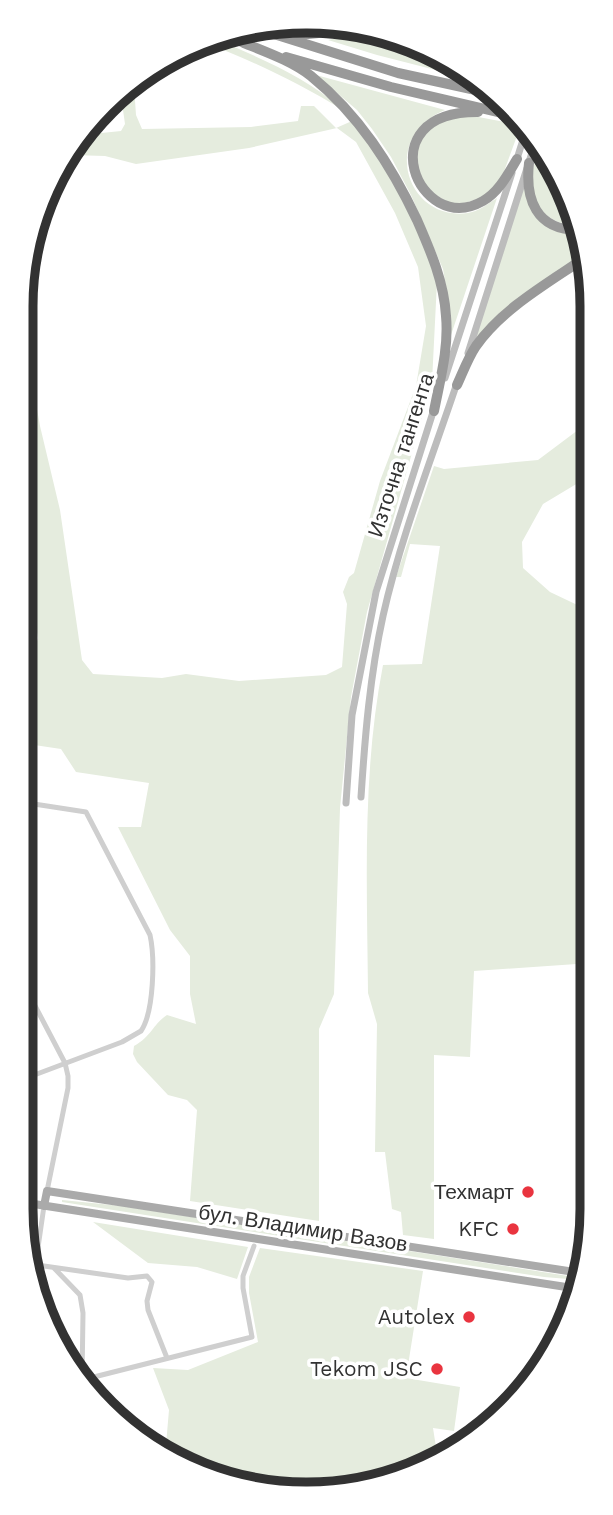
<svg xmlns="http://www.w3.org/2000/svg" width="613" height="1515" font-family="'Work Sans',sans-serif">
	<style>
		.green { fill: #e5ecde }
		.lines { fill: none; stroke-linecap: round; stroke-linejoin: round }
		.street { stroke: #cfcfcf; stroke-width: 5 }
		.secondary { stroke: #bcbcbc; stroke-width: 7 }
		.primary { stroke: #aaa; stroke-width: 8 }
		.highway { stroke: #999; stroke-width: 10 }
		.poi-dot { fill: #e9343f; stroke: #fff; stroke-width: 2.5 }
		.labels { text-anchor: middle; stroke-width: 7; stroke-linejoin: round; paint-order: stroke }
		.street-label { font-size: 21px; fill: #323232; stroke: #fff }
		.poi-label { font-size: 21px; fill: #323232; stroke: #fff; text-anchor: end }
		.rim { fill: none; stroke: #323232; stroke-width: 9 }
	</style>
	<rect width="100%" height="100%" fill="#fff"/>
	<path class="green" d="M365,32L398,36L458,66L463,77L377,55L328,40Z
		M218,40C264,60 305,76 343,110C299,83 255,62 206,43Z
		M316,75L445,110C378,138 408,222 468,213C479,211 488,204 497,198L449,341L450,310L443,269L411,195L391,157L372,129L357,110Z
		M134,86L136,115L142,129L251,127L298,121L301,106H314L336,128L352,121L387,167L423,241L437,282L432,382L367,612L351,697L340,808L334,994L319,1029V1221L190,1201L197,1110L187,1100L168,1095L137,1062L133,1054L134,1046C152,1036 153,1024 167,1015L196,1024L190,994V956L170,930L118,827H141L149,783L76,772L61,749L21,743V659H32L38,638L21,536V320L40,426L60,510L82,660L93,674L162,678L186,674L239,681L326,675L342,667L347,604L343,592L349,577L354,573L380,481L416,386L426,326L418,267L395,213L356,142L337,128L249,148L136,164L105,156L71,155L82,135L121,131L125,124L121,96Z
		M468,115L521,125L502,177L487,196L461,204L450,203L429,191L416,170L418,139L438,121Z
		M540,147L563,181L577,226C551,225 530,207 531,180C532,169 537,157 540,147Z
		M525,181C527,203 535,222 556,231C562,234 572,233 579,233L585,254L473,345Z
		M582,427H590V458L578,483L543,504L522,542L523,568L550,592L590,611L591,793L588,920L591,921V963L474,971L470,1057L434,1055V1239L403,1235L401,1212L392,1209L385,1152H375L377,1024L368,993C367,883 362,773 383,665L422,664L440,546L410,544L401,577H396L434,466L444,469L538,460Z
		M62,1200L122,1206L581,1278L580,1280L544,1277L62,1202Z
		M93,1222L248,1247L237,1279L197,1267L148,1263Z
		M260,1248L423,1271L406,1378L460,1387L454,1431L433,1428L438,1460L363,1488L269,1491L165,1456L169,1410L153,1368L188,1370L258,1342L249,1293V1277Z"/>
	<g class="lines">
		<path class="street" d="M21,802L86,812L150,935C155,958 154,1012 141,1031L122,1042L21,1080
			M21,979L65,1063L68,1076V1088L47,1191
			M30,1264L128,1278L147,1276L152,1282L147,1301L148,1310L167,1358
			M54,1268L80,1295L83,1313L82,1380
			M33,1282L44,1206
			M82,1380L252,1337L243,1288V1276L254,1246"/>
		<path class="secondary" d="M516,162L527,127
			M468,353L536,140
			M445,378L512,173
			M361,797C365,736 370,675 383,616C401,536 432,458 458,380
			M346,803L352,715L376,592L434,409"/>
		<path class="primary" d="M21,1202L579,1289
			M44,1206L47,1191L581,1273"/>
		<path class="highway" d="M258,29L398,73L494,94
			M277,32L308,34L350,30
			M230,37L249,45
			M244,43C266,52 292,61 311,76C359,115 391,165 417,220C431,252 444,282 446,316C449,348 440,380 434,411
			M286,57L391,87L519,117
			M465,69L480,82
			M478,112C367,111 418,238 483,201C499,192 508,174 517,159
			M529,163C525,199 536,230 578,230
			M457,385C463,372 468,358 476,346C503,308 548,283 586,257"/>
	</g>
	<g class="poi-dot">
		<circle cx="528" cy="1192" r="7"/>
		<circle cx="513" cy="1229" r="7"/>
		<circle cx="469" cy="1317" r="7"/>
		<circle cx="437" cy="1369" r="7"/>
	</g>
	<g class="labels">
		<g class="street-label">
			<text transform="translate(401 455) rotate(-72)" y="7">Източна тангента</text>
			<text transform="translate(303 1228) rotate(9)" y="7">бул. Владимир Вазов</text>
		</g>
		<g class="poi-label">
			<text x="514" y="1199">Техмарт</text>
			<text x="499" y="1236">KFC</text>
			<text x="455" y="1324">Autolex</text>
			<text x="423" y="1376">Tekom JSC</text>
		</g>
	</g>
	<path d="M0 0H613V1515H0ZM306 33H307A273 273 0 0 1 580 306V1209A273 273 0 0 1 307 1482H306A273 273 0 0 1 33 1209V306A273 273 0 0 1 306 33Z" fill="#fff" fill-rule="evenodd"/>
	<path class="rim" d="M306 33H307A273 273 0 0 1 580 306V1209A273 273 0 0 1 307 1482H306A273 273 0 0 1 33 1209V306A273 273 0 0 1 306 33Z"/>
</svg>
